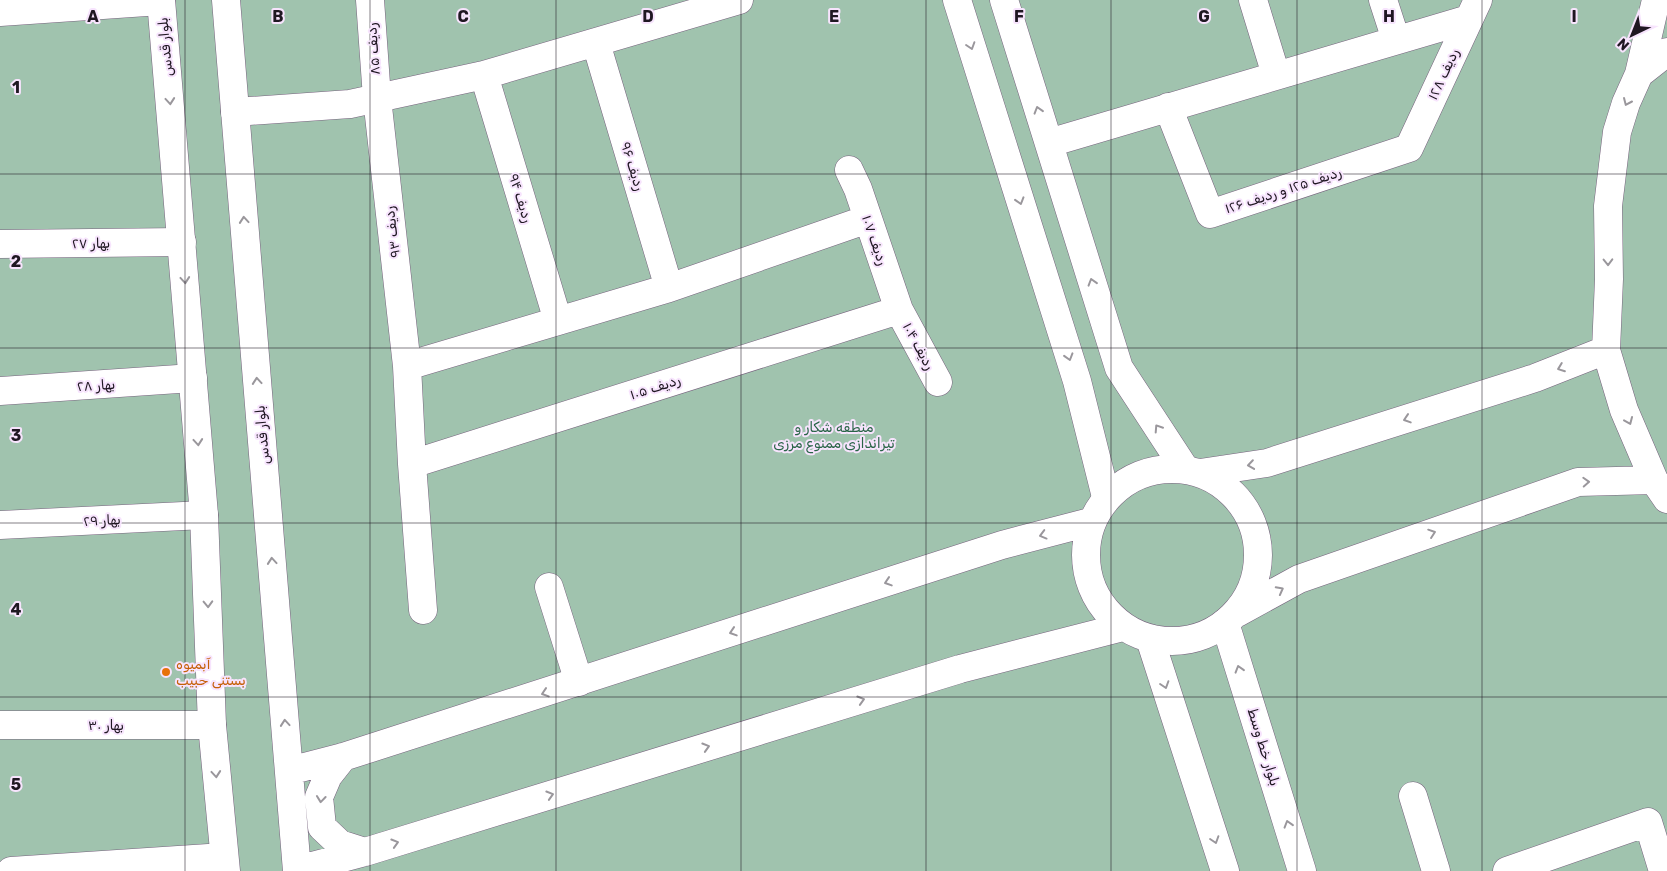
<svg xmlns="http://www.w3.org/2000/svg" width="1667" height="871" font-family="Rubik,Vazirmatn,sans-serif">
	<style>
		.green { fill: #a0c3ae }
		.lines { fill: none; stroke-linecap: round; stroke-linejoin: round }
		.minor-casing { stroke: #76627d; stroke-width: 29 }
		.major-casing { stroke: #76627d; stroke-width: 29 }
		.minor { stroke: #fff; stroke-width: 28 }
		.major { stroke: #fff; stroke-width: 28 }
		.oneway { stroke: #9a979c }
		.grid { fill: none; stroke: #1f1722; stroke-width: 1; stroke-opacity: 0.55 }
		.food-dot { fill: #e8710a; stroke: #f7e4fd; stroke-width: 2 }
		.labels { text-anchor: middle; stroke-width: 4; stroke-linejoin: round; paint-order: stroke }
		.street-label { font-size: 14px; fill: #1f1722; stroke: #f7e4fd }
		.park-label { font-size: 14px; fill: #286446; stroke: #f7e4fd }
		.food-label { font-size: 14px; fill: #c56008; stroke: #f7e4fd; text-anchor: start }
		.grid-label { font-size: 16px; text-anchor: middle; font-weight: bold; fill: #1f1722; stroke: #f7e4fd; stroke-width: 4; stroke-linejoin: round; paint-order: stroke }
	</style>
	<rect width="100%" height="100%" fill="#ecd5f4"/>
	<path class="green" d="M0,0H1667V871H0Z"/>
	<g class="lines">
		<g class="minor-casing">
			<path id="minor" d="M370,0L377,98L407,366L412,464L423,610
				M957,0L1077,381L1106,497
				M1004,0L1119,368L1185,469
				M1253,0L1276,75
				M1383,0L1396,40
				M0,12L161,1
				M596,43L669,288
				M484,75L558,321
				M1168,107L1210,214L1409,148L1478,0
				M235,112L350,104L484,75L739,0
				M1049,143L1469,19
				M849,170L858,189L899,310L938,382
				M0,244L182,242
				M407,366L669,288L868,219
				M0,391L193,378
				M412,464L899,310
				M0,525L204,515
				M549,587L579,682
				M1225,623L1302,871
				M1150,639L1225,871
				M0,725H212
				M1413,796L1436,871
				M11,871L224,857
				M1507,871L1648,822L1663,871"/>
		</g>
		<g class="major-casing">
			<path id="major" d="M161,0L204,515L212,725L226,871
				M226,0L297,871
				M1667,52L1639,74L1626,103L1617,132L1608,206L1609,279L1606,350L1624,410L1654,480L1667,499
				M1639,74L1656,0
				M1086 555a86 86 0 1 1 172 0a86 86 0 1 1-172 0Z
				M1200,473L1267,463L1535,378L1606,350
				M1237,613L1299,579L1578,482L1654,480
				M343,757L328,776L319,797L322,827L340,844L365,852
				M289,771L343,757L1002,545L1090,522
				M297,870L365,852L960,669L1123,627"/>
		</g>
		<use href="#minor" class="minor"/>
		<use href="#major" class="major"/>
	</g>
	<defs><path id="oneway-chevron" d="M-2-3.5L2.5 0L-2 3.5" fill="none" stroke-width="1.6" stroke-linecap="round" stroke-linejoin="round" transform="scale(1.25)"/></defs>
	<g class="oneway">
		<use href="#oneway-chevron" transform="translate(971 46) rotate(72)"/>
		<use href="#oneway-chevron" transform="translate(170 101) rotate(85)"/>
		<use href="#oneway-chevron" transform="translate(1627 102) rotate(114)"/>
		<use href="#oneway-chevron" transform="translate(1038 110) rotate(-107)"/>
		<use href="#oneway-chevron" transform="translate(1020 201) rotate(73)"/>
		<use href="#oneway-chevron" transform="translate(244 220) rotate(-95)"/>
		<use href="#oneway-chevron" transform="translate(1608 262) rotate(89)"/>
		<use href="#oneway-chevron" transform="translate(185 280) rotate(85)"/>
		<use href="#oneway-chevron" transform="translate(1092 282) rotate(-107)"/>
		<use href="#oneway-chevron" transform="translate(1069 357) rotate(73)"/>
		<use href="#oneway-chevron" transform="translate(1561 368) rotate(159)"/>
		<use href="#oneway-chevron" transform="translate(257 381) rotate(-95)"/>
		<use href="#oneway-chevron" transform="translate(1407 419) rotate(162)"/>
		<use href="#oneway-chevron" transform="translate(1629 421) rotate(67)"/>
		<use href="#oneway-chevron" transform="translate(1158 428) rotate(-123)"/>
		<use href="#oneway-chevron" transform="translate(198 442) rotate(85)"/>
		<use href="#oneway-chevron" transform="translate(1251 465) rotate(172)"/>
		<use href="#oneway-chevron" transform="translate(1586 482) rotate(-3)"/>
		<use href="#oneway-chevron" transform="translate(1432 533) rotate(-19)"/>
		<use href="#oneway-chevron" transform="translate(1043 535) rotate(165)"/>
		<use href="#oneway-chevron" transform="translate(272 561) rotate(-95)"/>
		<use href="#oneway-chevron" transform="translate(888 582) rotate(162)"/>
		<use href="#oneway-chevron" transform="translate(1280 590) rotate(-28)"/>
		<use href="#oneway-chevron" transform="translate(208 604) rotate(88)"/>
		<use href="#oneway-chevron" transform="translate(733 632) rotate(162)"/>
		<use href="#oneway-chevron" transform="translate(1239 669) rotate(-107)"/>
		<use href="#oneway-chevron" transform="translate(1165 685) rotate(72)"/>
		<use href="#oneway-chevron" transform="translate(545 693) rotate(162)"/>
		<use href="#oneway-chevron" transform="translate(861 700) rotate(-17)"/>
		<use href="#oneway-chevron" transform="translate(285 723) rotate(-95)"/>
		<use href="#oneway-chevron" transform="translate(706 747) rotate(-17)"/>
		<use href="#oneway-chevron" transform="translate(216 774) rotate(85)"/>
		<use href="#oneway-chevron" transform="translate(550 795) rotate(-17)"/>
		<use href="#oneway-chevron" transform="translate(321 799) rotate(96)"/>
		<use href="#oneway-chevron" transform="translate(1288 824) rotate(-107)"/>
		<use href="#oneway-chevron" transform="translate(1215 840) rotate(72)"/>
		<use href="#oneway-chevron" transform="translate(395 843) rotate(-17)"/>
	</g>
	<path class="grid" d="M185,0V871M370,0V871M556,0V871M741,0V871M926,0V871M1111,0V871M1297,0V871M1482,0V871M0,174H1667M0,348H1667M0,523H1667M0,697H1667"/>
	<circle class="food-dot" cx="166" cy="672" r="5"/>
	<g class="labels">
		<g class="street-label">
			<text transform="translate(165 47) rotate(-95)" y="5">بلوار قدس</text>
			<text transform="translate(373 49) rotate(-94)" y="5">ردیف ۸۵</text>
			<text transform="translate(1443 74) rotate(-65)" y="5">ردیف ۱۲۸</text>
			<text transform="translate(633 166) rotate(73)" y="5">ردیف ۹۶</text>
			<text transform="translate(1283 190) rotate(-18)" y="5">ردیف ۱۲۵ و ردیف ۱۲۶</text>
			<text transform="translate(521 198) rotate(73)" y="5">ردیف ۹۴</text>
			<text transform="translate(392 232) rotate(-97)" y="5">ردیف ۹۳</text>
			<text transform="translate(875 240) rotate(71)" y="5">ردیف ۱۰۷</text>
			<text transform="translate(91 243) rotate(-1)" y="5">بهار ۲۷</text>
			<text transform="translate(919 346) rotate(62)" y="5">ردیف ۱۰۴</text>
			<text transform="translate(96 385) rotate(-4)" y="5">بهار ۲۸</text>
			<text transform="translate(655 387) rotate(-18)" y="5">ردیف ۱۰۵</text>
			<text transform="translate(262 435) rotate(-95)" y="5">بلوار قدس</text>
			<text transform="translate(102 520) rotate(-3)" y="5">بهار ۲۹</text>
			<text x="106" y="730">بهار ۳۰</text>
			<text transform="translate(1264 747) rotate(73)" y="5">بلوار خط وسط</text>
		</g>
		<g class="park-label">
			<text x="834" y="432">منطقه شکار و<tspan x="834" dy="16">تیراندازی ممنوع مرزی</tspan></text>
		</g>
		<g class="food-label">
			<text x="176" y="669">آبمیوه<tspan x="176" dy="16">بستنی حبیب</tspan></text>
		</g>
	</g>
	<g class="grid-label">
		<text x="93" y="22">A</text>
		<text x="278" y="22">B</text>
		<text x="463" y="22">C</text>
		<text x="648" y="22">D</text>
		<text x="834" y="22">E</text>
		<text x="1019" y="22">F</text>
		<text x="1204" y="22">G</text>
		<text x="1389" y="22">H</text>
		<text x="1574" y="22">I</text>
		<text x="16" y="93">1</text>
		<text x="16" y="267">2</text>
		<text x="16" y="441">3</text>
		<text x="16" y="615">4</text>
		<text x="16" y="790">5</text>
	</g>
	<g transform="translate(1632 35) rotate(223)" stroke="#f7e4fd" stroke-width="4" paint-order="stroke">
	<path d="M0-4L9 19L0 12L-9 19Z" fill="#1f1722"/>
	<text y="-8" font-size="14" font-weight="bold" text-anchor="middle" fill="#1f1722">N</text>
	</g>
</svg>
